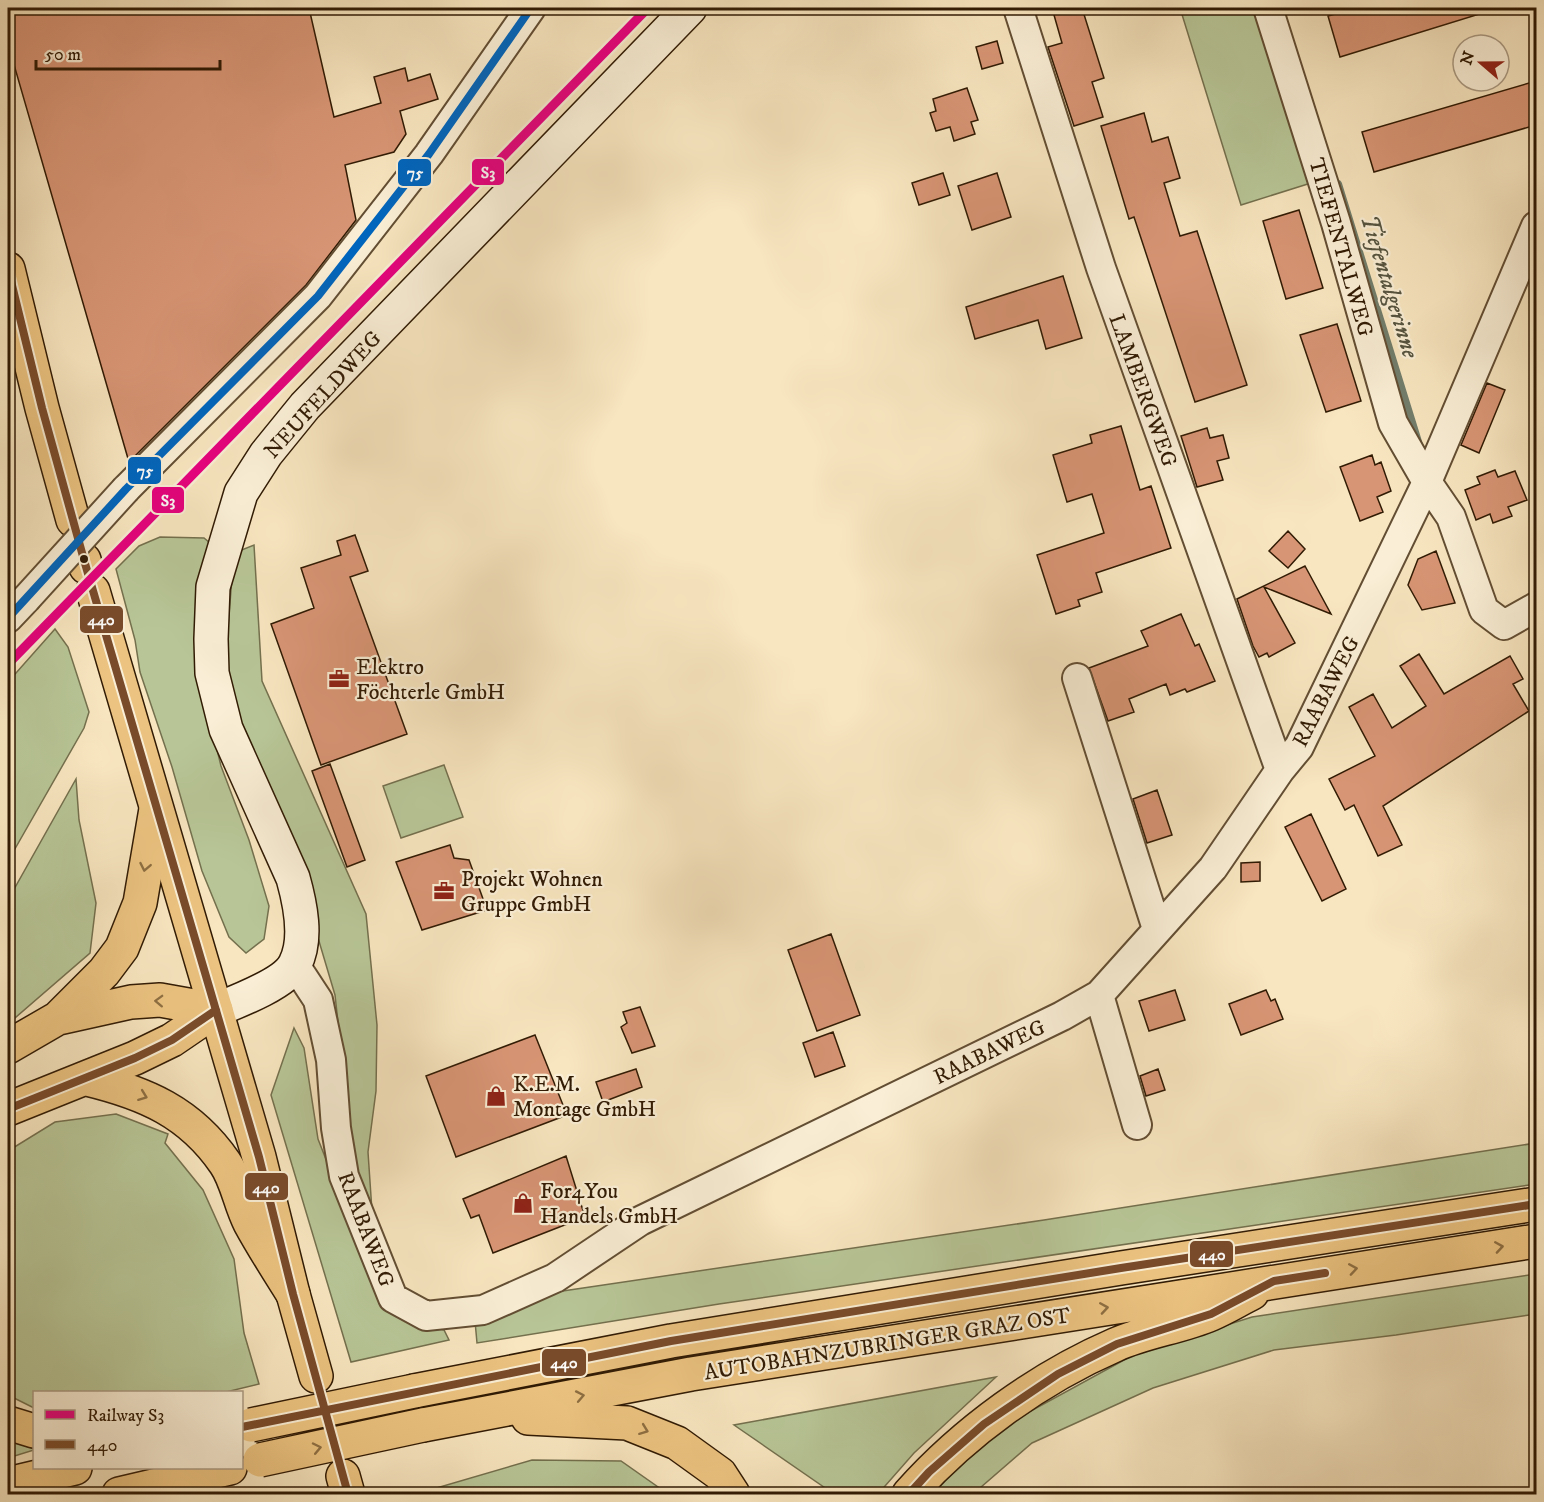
<svg xmlns="http://www.w3.org/2000/svg" width="1544" height="1502" font-family="'IM FELL DW Pica',serif">
	<style>
		.green { fill: #b8c697; stroke: #74704e; stroke-width: 1.5 }
		.lines { fill: none; stroke-linecap: round; stroke-linejoin: round }
		.stream { stroke: #727e6c; stroke-width: 8 }
		.building { fill: #d89575; stroke: #311b04; stroke-width: 1.5 }
		.street-casing { stroke: #634e33; stroke-width: 32 }
		.secondary-casing { stroke: #311b04; stroke-width: 36 }
		.primary-casing { stroke: #311b04; stroke-width: 36 }
		.highway-casing { stroke: #311b04; stroke-width: 36 }
		.street { stroke: #faefd6; stroke-width: 28 }
		.secondary { stroke: #faefd6; stroke-width: 33 }
		.primary { stroke: #ecc380; stroke-width: 33 }
		.highway { stroke: #ecc380; stroke-width: 33 }
		.street-bridge-casing { stroke: #634e33; stroke-width: 32; stroke-linecap: butt }
		.highway-bridge-casing { stroke: #311b04; stroke-width: 36; stroke-linecap: butt }
		.street-bridge { stroke: #faefd6; stroke-width: 28 }
		.highway-bridge { stroke: #ecc380; stroke-width: 33 }
		.bus-1-casing { stroke: #faefd6; stroke-width: 12 }
		.bus-2-casing { stroke: #faefd6; stroke-width: 12 }
		.bus-1 { stroke: #7a4b2a; stroke-width: 8 }
		.bus-2 { stroke: #0065bd; stroke-width: 8 }
		.rail-1-casing { stroke: #faefd6; stroke-width: 14 }
		.rail-1 { stroke: #e6007e; stroke-width: 9 }
		.oneway { stroke: #8e6f42 }
		.bus-dot { fill: #311b04; stroke: #faefd6; stroke-width: 2 }
		.labels { text-anchor: middle; stroke-width: 4.5; stroke-linejoin: round; paint-order: stroke }
		.street-label { font-size: 22px; fill: #311b04; stroke: #faefd6 }
		.poi-label { font-size: 22px; fill: #311b04; stroke: #faefd6; text-anchor: start }
		.water-label { font-size: 24px; font-style: italic; fill: #575541; stroke: #faefd6 }
		.line-badge { stroke: #faefd6; stroke-width: 2 }
		.badge-label { font-size: 16px; text-anchor: middle; font-weight: bold; fill: #fff }
	</style>
	<rect width="100%" height="100%" fill="#f8e6c0"/>
	<filter id="stains"><feTurbulence type="fractalNoise" baseFrequency=".00333" numOctaves="4"/><feColorMatrix values="0 0 0 0 .2 0 0 0 0 .09 0 0 0 0 .02 0 0 0 .5 -.17"/></filter>
	<radialGradient id="worn" r=".72"><stop offset=".6" stop-color="#630" stop-opacity="0"/><stop offset="1" stop-color="#630" stop-opacity=".3"/></radialGradient>
	<path class="green" d="M1180,8H1260L1311,183L1241,205Z
		M160,537L204,538L210,543L206,705L221,766L249,840L269,906L264,939L246,953L229,937L202,871L172,767L140,672L135,640L116,569L139,546Z
		M254,545L262,681L366,914L377,1025L376,1091L368,1152L373,1226L342,1166L343,1068L335,995L313,921L223,690L234,553Z
		M55,629L68,647L89,712L84,728L8,861V682Z
		M444,765L463,817L401,838L383,786Z
		M76,779L79,820L96,903L90,953L8,1024V900Z
		M294,1028L304,1048L318,1139L382,1302L408,1320L444,1330L449,1340L351,1362L271,1095Z
		M116,1114L168,1134L165,1143L203,1190L234,1259L244,1333L259,1384L226,1392H34V1408L8,1395V1151L55,1122Z
		M1536,1143V1184L719,1304L477,1343L475,1321L556,1292L1044,1220Z
		M1536,1274V1314L1396,1335L1274,1350L1153,1388L1032,1443L973,1494H931L1000,1428L1135,1354L1252,1317Z
		M996,1377L914,1453L878,1494H834L734,1425Z
		M8,1439L34,1449V1450L8,1458Z
		M532,1460L621,1461L668,1494H416Z"/>
	<g class="lines">
		<path class="stream" d="M1338,184L1419,445"/>
	</g>
	<path class="building" d="M8,8H309L334,117L381,103L374,77L405,68L408,81L430,74L438,99L400,111L406,134L394,152L345,165L356,220L306,285L129,462L8,44Z
		M1052,8H1082L1104,78L1092,82L1103,117L1074,126L1048,47L1062,43Z
		M1357,8H1486V12L1340,57L1328,16Z
		M997,41L1003,63L982,69L976,47Z
		M1536,81V125L1374,172L1362,132Z
		M967,88L978,120L971,122L975,134L954,141L950,127L936,131L930,113L936,111L933,99Z
		M1144,113L1152,142L1168,137L1180,178L1164,183L1180,236L1197,231L1247,385L1195,402L1134,217L1129,219L1101,126Z
		M943,173L950,195L919,205L912,183Z
		M997,173L1011,217L972,230L958,186Z
		M1299,210L1323,288L1286,299L1263,221Z
		M1063,276L1082,338L1046,349L1038,320L975,339L966,307Z
		M1337,324L1361,401L1326,412L1300,335Z
		M1487,383L1505,390L1479,453L1461,445Z
		M1121,426L1140,490L1151,486L1171,548L1096,573L1102,592L1078,600L1080,606L1056,614L1037,555L1104,533L1092,494L1067,502L1053,455L1092,443L1090,435Z
		M1207,428L1210,438L1223,435L1229,458L1217,461L1223,480L1197,487L1181,436Z
		M1372,455L1375,465L1381,462L1391,491L1377,497L1383,512L1360,521L1340,467Z
		M1495,470L1498,477L1515,471L1527,500L1508,507L1512,516L1493,523L1490,514L1476,520L1465,490L1480,484L1477,477Z
		M1288,531L1305,549L1288,568L1269,551Z
		M355,535L368,571L350,577L407,734L321,765L271,624L314,608L301,568L341,555L337,541Z
		M1436,551L1455,603L1422,610L1408,585L1418,559Z
		M1305,566L1331,614L1264,587L1295,643L1269,657L1267,653L1259,657L1253,646L1237,599Z
		M1181,614L1195,646L1199,644L1215,681L1187,692L1185,689L1170,695L1166,684L1129,699L1134,712L1108,721L1089,668L1148,646L1141,631Z
		M1419,654L1444,694L1510,656L1523,679L1513,684L1529,711L1383,806L1402,845L1378,856L1354,805L1345,810L1329,779L1375,756L1349,707L1373,694L1392,728L1426,706L1400,666Z
		M330,764L365,860L347,867L312,771Z
		M1157,790L1172,835L1147,843L1133,799Z
		M1311,814L1346,889L1322,901L1285,827Z
		M450,845L454,858L469,860L487,910L422,930L396,862Z
		M1260,862V881L1241,882V863Z
		M831,934L860,1015L817,1031L788,950Z
		M1175,990L1185,1020L1149,1031L1139,1001Z
		M1266,990L1271,1001L1275,999L1283,1019L1241,1035L1229,1004Z
		M640,1007L655,1046L632,1053L621,1027L627,1023L623,1012Z
		M833,1032L845,1066L815,1077L803,1043Z
		M535,1035L567,1115L456,1157L426,1076Z
		M636,1069L642,1087L603,1102L596,1082Z
		M1158,1069L1165,1090L1146,1096L1140,1076Z
		M566,1156L585,1217L493,1253L479,1215L471,1218L463,1199Z"/>
	<g class="lines">
		<g class="street-casing">
			<path id="street" d="M1018,8L1101,268L1280,770
				M1268,8L1336,223L1393,423L1427,482L1451,517L1484,610L1504,625L1536,607
				M126,489L318,296L429,154L531,8
				M8,618L26,599
				M1077,678L1157,929
				M295,965L318,1000L331,1060L336,1128L344,1176L393,1298L426,1316L483,1310L555,1278L640,1221L1062,1016L1099,995L1213,868L1280,770L1299,747L1427,482L1536,226
				M1099,995L1137,1125"/>
		</g>
		<g class="secondary-casing">
			<path id="secondary" d="M216,1010C236,1002 286,983 295,964C308,939 300,903 293,878L226,729L212,673L211,639L213,587L241,493L266,454L305,406L690,8"/>
		</g>
		<g class="primary-casing">
			<path id="primary" d="M8,269L42,408L73,520
				M84,560L86,567
				M93,591L259,1157L293,1294L316,1376
				M343,1476L348,1494"/>
		</g>
		<g class="highway-casing">
			<path id="highway" d="M59,1018L131,1002L160,1000L216,1010
				M8,1047L58,1018L104,972L122,948L140,903L156,809
				M87,1079C145,1093 190,1112 225,1163C237,1180 240,1204 250,1223C263,1247 278,1270 293,1294
				M8,1109L135,1058L172,1040L216,1010
				M414,1391L671,1341L1121,1268L1536,1204
				M528,1418L627,1423L677,1443L720,1474L733,1494
				M8,1423L34,1431
				M423,1425L691,1374L1536,1241
				M8,1484L75,1468
				M119,1494L230,1468
				M909,1494C964,1432 1039,1378 1115,1345C1146,1331 1181,1327 1211,1314C1225,1308 1238,1300 1252,1293"/>
		</g>
		<use href="#street" class="street"/>
		<use href="#secondary" class="secondary"/>
		<use href="#primary" class="primary"/>
		<use href="#highway" class="highway"/>
		<g class="street-bridge-casing">
			<path id="street-bridge" d="M26,599L126,489"/>
		</g>
		<g class="highway-bridge-casing">
			<path id="highway-bridge" d="M251,1425L414,1391
				M260,1460L423,1425"/>
		</g>
		<use href="#street-bridge" class="street-bridge"/>
		<use href="#highway-bridge" class="highway-bridge"/>
		<g class="bus-1-casing">
			<path id="bus-1" d="M8,269L42,408L84,560L259,1157L293,1294L348,1494
				M8,1109L135,1058L172,1040L216,1010
				M242,1427L671,1341L1121,1268L1536,1204
				M909,1494L929,1472L984,1424L1058,1374L1117,1344L1211,1314L1274,1281L1325,1273"/>
		</g>
		<g class="bus-2-casing">
			<path id="bus-2" d="M8,618L126,489L318,296L429,154L531,8"/>
		</g>
		<use href="#bus-1" class="bus-1"/>
		<use href="#bus-2" class="bus-2"/>
		<g class="rail-1-casing">
			<path id="rail-1" d="M8,664L648,8"/>
		</g>
		<use href="#rail-1" class="rail-1"/>
	</g>
	<defs><path id="oneway-chevron" d="M-2-3.5L2.5 0L-2 3.5" fill="none" stroke-width="1.6" stroke-linecap="round" stroke-linejoin="round" transform="scale(1.5)"/></defs>
	<g class="oneway">
		<use href="#oneway-chevron" transform="translate(145 867) rotate(101)"/>
		<use href="#oneway-chevron" transform="translate(159 1001) rotate(-178)"/>
		<use href="#oneway-chevron" transform="translate(143 1096) rotate(21)"/>
		<use href="#oneway-chevron" transform="translate(1499 1247) rotate(-9)"/>
		<use href="#oneway-chevron" transform="translate(1353 1269) rotate(-9)"/>
		<use href="#oneway-chevron" transform="translate(1104 1308) rotate(-9)"/>
		<use href="#oneway-chevron" transform="translate(580 1396) rotate(-11)"/>
		<use href="#oneway-chevron" transform="translate(644 1430) rotate(21)"/>
		<use href="#oneway-chevron" transform="translate(317 1448) rotate(-12)"/>
	</g>
	<defs>
		<g id="office-bare" transform="scale(1.62)"><path d="M-6-3h4V-5.5h4V-3h4V5H-6ZM-1-4.5V-3h2v-1.5ZM-6 0V1H6V0Z" fill="#8f2418" stroke="#faefd6" stroke-width="2.5" paint-order="stroke"/></g>
		<g id="shop-bare" transform="scale(1.62)"><path d="M-5-2.5h2.3a2.7 3.5 0 0 1 5.4 0H5L5.5 6h-11ZM-1.5-2.5h3a1.5 2.3 0 0 0-3 0Z" fill="#8f2418" stroke="#faefd6" stroke-width="2.5" paint-order="stroke"/></g>
	</defs>
	<g fill-rule="evenodd">
		<use href="#office-bare" x="339" y="679"/>
		<use href="#office-bare" x="444" y="891"/>
		<use href="#shop-bare" x="496" y="1096"/>
		<use href="#shop-bare" x="523" y="1203"/>
	</g>
	<circle class="bus-dot" cx="84" cy="559" r="5"/>
	<g class="labels">
		<g class="street-label">
			<text transform="translate(1342 247) rotate(74)" y="8">TIEFENTALWEG</text>
			<text transform="translate(1144 390) rotate(70)" y="8">LAMBERGWEG</text>
			<text transform="translate(322 394) rotate(-48)" y="8">NEUFELDWEG</text>
			<text transform="translate(1325 691) rotate(-63)" y="8">RAABAWEG</text>
			<text transform="translate(989 1051) rotate(-26)" y="8">RAABAWEG</text>
			<text transform="translate(367 1229) rotate(69)" y="8">RAABAWEG</text>
			<text transform="translate(887 1343) rotate(-9)" y="8">AUTOBAHNZUBRINGER GRAZ OST</text>
		</g>
		<g class="poi-label">
			<text x="356" y="674">Elektro<tspan x="356" dy="25">Föchterle GmbH</tspan></text>
			<text x="461" y="886">Projekt Wohnen<tspan x="461" dy="25">Gruppe GmbH</tspan></text>
			<text x="513" y="1091">K.E.M.<tspan x="513" dy="25">Montage GmbH</tspan></text>
			<text x="540" y="1198">For4You<tspan x="540" dy="25">Handels GmbH</tspan></text>
		</g>
		<g class="water-label">
			<text transform="translate(1390 286) rotate(73)" y="8">Tiefentalgerinne</text>
		</g>
	</g>
	<g class="line-badge">
		<rect x="471" y="158" width="34" height="28" rx="6" fill="#e6007e"/>
		<rect x="397" y="158" width="35" height="29" rx="6" fill="#0065bd"/>
		<rect x="127" y="456" width="35" height="29" rx="6" fill="#0065bd"/>
		<rect x="151" y="486" width="34" height="28" rx="6" fill="#e6007e"/>
		<rect x="79" y="605" width="45" height="29" rx="6" fill="#7a4b2a"/>
		<rect x="244" y="1172" width="45" height="29" rx="6" fill="#7a4b2a"/>
		<rect x="1189" y="1240" width="45" height="28" rx="6" fill="#7a4b2a"/>
		<rect x="541" y="1348" width="46" height="29" rx="6" fill="#7a4b2a"/>
	</g>
	<g class="badge-label">
		<text x="488" y="178">S3</text>
		<text x="415" y="178">75</text>
		<text x="145" y="476">75</text>
		<text x="168" y="506">S3</text>
		<text x="101" y="625">440</text>
		<text x="266" y="1193">440</text>
		<text x="1212" y="1260">440</text>
		<text x="564" y="1368">440</text>
	</g>
	<rect width="1544" height="1502" fill="none" stroke="#f8e6c0" stroke-width="30"/>
	<rect x="9" y="9" width="1526" height="1484" fill="none" stroke="#311b04" stroke-width="3"/>
	<rect x="15" y="15" width="1514" height="1472" fill="none" stroke="#311b04" stroke-width="1.5"/>
	<rect x="33" y="1391" width="210" height="78" fill="#faefd6" stroke="#aa9a82" stroke-width="1.5"/>
	<rect x="45" y="1410" width="30" height="9" fill="#e6007e" stroke="#aa9a82" stroke-width="1.5"/>
	<text x="87" y="1421" font-size="18" fill="#311b04">Railway S3</text>
	<rect x="45" y="1440" width="30" height="9" fill="#7a4b2a" stroke="#aa9a82" stroke-width="1.5"/>
	<text x="87" y="1451" font-size="18" fill="#311b04">440</text>
	<g transform="translate(1481 63) rotate(290)"><circle r="28" fill="#faefd6" stroke="#aa9a82" stroke-width="1.5"/>
	<path d="M0-4.5L10 22L0 15L-10 22Z" fill="#8f2418"/>
	<text y="-9" font-size="16" font-weight="bold" text-anchor="middle" fill="#311b04">N</text>
	</g>
	<path d="M36 60v9h184v-9" fill="none" stroke="#311b04" stroke-width="3"/>
	<text x="45" y="60" font-size="18" fill="#311b04" stroke="#faefd6" stroke-width="4.5" paint-order="stroke">50 m</text>
	<rect width="100%" height="100%" filter="url(#stains)"/>
	<rect width="100%" height="100%" fill="url(#worn)"/>
</svg>
